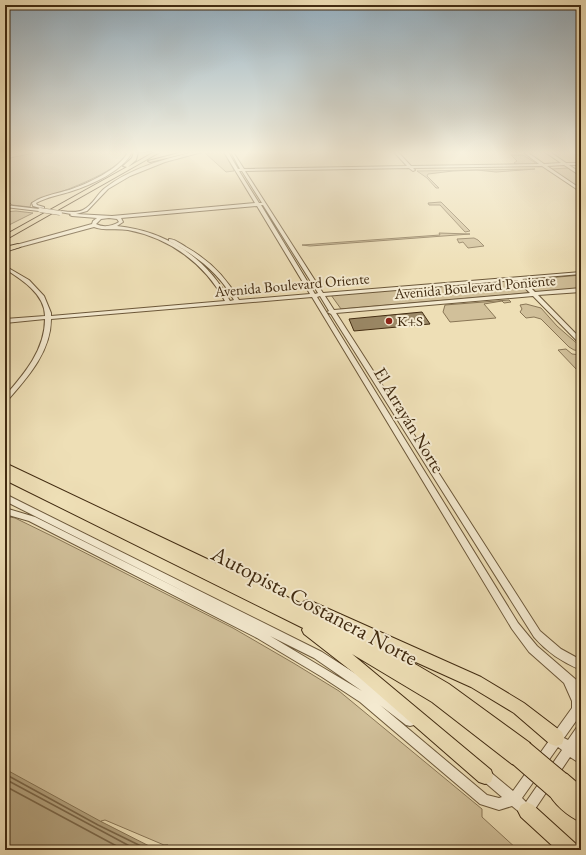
<svg xmlns="http://www.w3.org/2000/svg" width="586" height="855" font-family="'EB Garamond',serif">
	<style>
		.green { fill: #d1c09a; stroke: #897656; fill-rule: evenodd }
		.water { fill: #b3a27e; stroke: #857252 }
		.lines { fill: none; stroke-linecap: round; stroke-linejoin: round }
		.shore { stroke: #7a6648; stroke-width: 1.5 }
		.building { fill: #9b8967; stroke: #412b11 }
		.minor-casing { stroke: #6c583a; stroke-width: 2 }
		.highway-casing { stroke: #412b11; stroke-width: 2 }
		.minor { fill: #f4ead0; fill-rule: evenodd }
		.highway { fill: #eedfb6; fill-rule: evenodd }
		.minor-bridge-casing { stroke: #6c583a; stroke-width: 5; stroke-linecap: butt }
		.highway-bridge-casing { stroke: #412b11; stroke-width: 18; stroke-linecap: butt }
		.minor-bridge { stroke: #f4ead0; stroke-width: 4 }
		.highway-bridge { stroke: #eedfb6; stroke-width: 16 }
		.poi-dot { fill: #8f2418; stroke: #f4ead0; stroke-width: 1.5 }
		.labels { text-anchor: middle; stroke-width: 4; stroke-linejoin: round; paint-order: stroke }
		.far-street-label { font-size: 15px; fill: #412b11; stroke: #f4ead0 }
		.far-poi-label { font-size: 15px; fill: #412b11; stroke: #f4ead0; text-anchor: start }
		.street-label { font-size: 18px; fill: #412b11; stroke: #f4ead0 }
		.near-street-label { font-size: 22px; fill: #412b11; stroke: #f4ead0 }
	</style>
	<rect width="100%" height="100%" fill="#eedfb6"/>
	<filter id="stains"><feTurbulence type="fractalNoise" baseFrequency=".005" numOctaves="4"/><feColorMatrix values="0 0 0 0 .2 0 0 0 0 .09 0 0 0 0 .02 0 0 0 .5 -.17"/></filter>
	<radialGradient id="worn" r=".72"><stop offset=".6" stop-color="#630" stop-opacity="0"/><stop offset="1" stop-color="#630" stop-opacity=".3"/></radialGradient>
	<path class="green" d="M70,152H127C122,172 53,195 35,201L31,203L30,207L12,205L7,200L8,193L5,194V159L29,154Z
		M224,152L234,170V171L226,172L205,153Z
		M511,155H523L537,164L516,165L514,163L517,161Z
		M568,168L581,177V190L551,169Z
		M535,169L496,172L477,170L453,171L428,174L427,176L439,188H436L427,178L417,171Z
		M441,202L470,231L465,232L440,205H429L428,203Z
		M16,211L33,213L5,227V212Z
		M439,233L470,234L310,246L302,245L440,235Z
		M474,238L478,240L484,246L468,248L463,242L459,243L457,239Z
		M581,275V289L537,293L525,280Z
		M518,280L529,293L341,309L331,295Z
		M509,300L511,302L504,303L502,301L484,304L496,318L450,322L443,312L445,305Z
		M526,304L541,308L557,326L581,347V351L574,350L569,347L541,319L534,317L526,318L520,312L522,309L520,305Z
		M566,349L572,354L581,355V370H577L558,350Z
		M5,516L15,518L54,537L233,628L295,664L339,691L482,809V817L518,850H351L348,847L334,850H5ZM105,820L164,845H168L148,847L107,831L101,821Z"/>
	<path class="water" d="M5,769L100,821L157,850H5Z"/>
	<g class="lines">
		<path class="shore" d="M5,774L98,825L149,850
			M5,779L137,850
			M5,786L124,850"/>
	</g>
	<path class="building" d="M422,312L430,324L354,331L349,319Z"/>
	<g class="lines">
		<g class="minor-casing">
			<path id="minor" d="M128,152H132C123,171 91,185 72,191C60,195 47,197 36,203L37,205L44,207V209L33,206L32,203L37,200C47,195 58,193 69,190C87,184 120,169 128,152Z
				M194,152H202L165,162L130,176L108,189L87,211L76,214L112,216L255,203L224,152H228L238,169H240L231,152H233L244,169L407,166L394,152H398L411,166L539,164L523,152H527L544,164L561,163L545,152H550L566,163H581V165H569L581,173V176L564,165L547,166L581,189V192L542,166L413,168L415,170L413,171L409,168L245,171L323,293L581,272V274L522,279L535,292L581,288V292L538,295L581,339V344L579,343L533,296L336,313L540,631L561,649L581,660V670C562,662 547,652 534,637L331,314L327,312L329,311L320,296L317,297L518,623L537,646L581,684V696H580L581,714L564,738L568,740L577,727L581,725V741L577,747L581,751V764L570,757L531,815L527,817L523,815L512,806L499,810L480,804L360,702L322,677L257,638L29,521L5,514V508L35,517L191,595L5,501V494L322,652L367,681L414,717L415,721L414,725L410,726L406,725L380,705L487,795L499,798L502,797L481,779L479,775L481,771L485,769L489,771L513,791L551,738L552,734L554,733L572,708V701L564,683L529,652L512,629L312,297L51,319C51,352 27,378 7,401L5,402V396C24,374 45,350 45,319L5,323V319L45,316C45,294 21,279 5,269V266L29,280L44,296L51,313V316L225,301C205,264 170,238 128,230C116,228 104,231 94,227L20,247L5,252V249L16,245L92,224L93,221L97,218L72,216L70,215L71,214L60,212L62,211C69,212 77,213 83,210C93,205 97,194 105,188C131,168 164,159 194,152ZM239,171H242L262,203H259ZM261,205H263L318,293L315,294ZM257,206L310,294L239,300C226,277 209,260 186,247C181,244 175,239 169,239V241C197,256 219,273 234,300L230,301C207,258 166,231 117,226L123,222L121,218ZM109,218L117,219L119,222C112,226 104,228 96,224L101,219ZM517,280L530,293L334,310L325,296ZM270,636L314,658L362,691ZM558,747L562,750L526,802L522,798Z
				M5,205L39,209L41,210L39,211L5,207Z"/>
		</g>
		<g class="highway-casing">
			<path id="highway" d="M134,152H138L136,160L128,167L154,152H160L5,240V235L127,167L123,166L132,158Z
				M183,152H192L150,162L148,161Z
				M18,244L21,246L20,247L5,251V247Z
				M5,463L302,604L303,602L308,600L313,602L481,677L524,703L562,732L564,738L562,744L556,746L550,744L514,713L471,687L398,654L449,684L530,743L532,749L530,755L525,756L524,764L518,766L512,764L432,702L352,654L491,770L493,776L491,782L485,784L479,782L354,673L304,634L302,630L303,628L5,480Z
				M561,772L567,774L581,786V822C569,817 552,803 548,791L550,785L554,783L553,780L555,774Z
				M527,802L533,805L576,844L579,850H557L521,817L518,811L521,805Z"/>
		</g>
		<use href="#minor" class="minor"/>
		<use href="#highway" class="highway"/>
		<g class="minor-bridge-casing">
			<path id="minor-bridge" d="M40,210L60,213"/>
		</g>
		<g class="highway-bridge-casing">
			<path id="highway-bridge" d="M524,749L561,780
				M518,758L556,791"/>
		</g>
		<use href="#minor-bridge" class="minor-bridge"/>
		<use href="#highway-bridge" class="highway-bridge"/>
	</g>
	<linearGradient id="sky" x2="0" y2="1"><stop stop-color="#93adbe"/><stop offset="0.56" stop-color="#f7f1de"/><stop offset="1" stop-color="#f7f1de" stop-opacity="0"/></linearGradient>
	<rect width="586" height="272" fill="url(#sky)"/>
	<circle class="poi-dot" cx="389" cy="321" r="4"/>
	<g class="labels">
		<g class="far-street-label">
			<text transform="translate(292 285) rotate(-5)" y="5">Avenida Boulevard Oriente</text>
			<text transform="translate(475 287) rotate(-5)" y="5">Avenida Boulevard Poniente</text>
		</g>
		<g class="far-poi-label">
			<text x="397" y="326">K+S</text>
		</g>
		<g class="street-label">
			<text transform="translate(409 420) rotate(59)" y="6">El Arrayán Norte</text>
		</g>
		<g class="near-street-label">
			<text transform="translate(315 605) rotate(28)" y="8">Autopista Costanera Norte</text>
		</g>
	</g>
	<rect width="586" height="855" fill="none" stroke="#eedfb6" stroke-width="20"/>
	<rect x="6" y="6" width="574" height="843" fill="none" stroke="#412b11" stroke-width="2"/>
	<rect x="10" y="10" width="566" height="835" fill="none" stroke="#412b11"/>
	<rect width="100%" height="100%" filter="url(#stains)"/>
	<rect width="100%" height="100%" fill="url(#worn)"/>
</svg>
